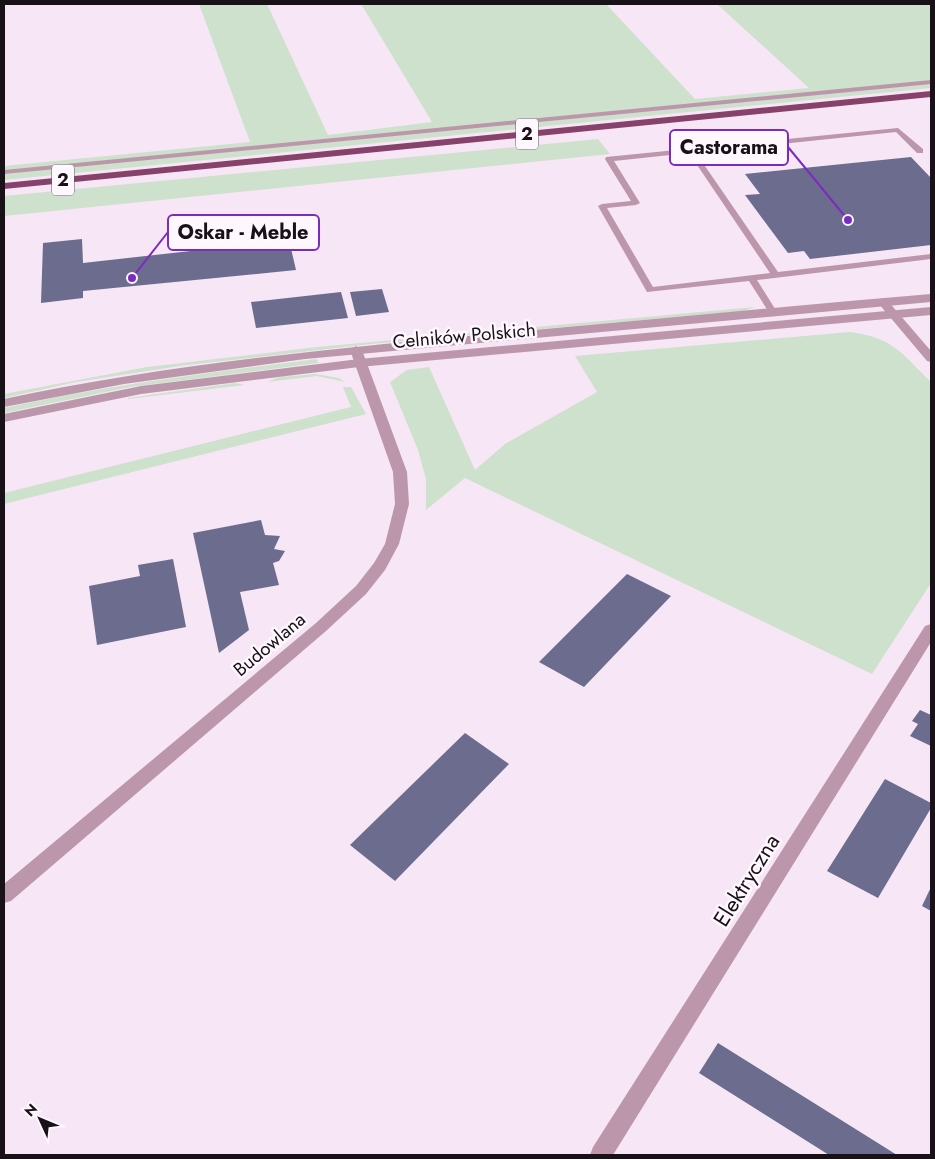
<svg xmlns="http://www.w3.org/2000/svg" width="935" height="1159" font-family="Jost,sans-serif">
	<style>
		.green { fill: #cee1cc }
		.building { fill: #6c6c8f }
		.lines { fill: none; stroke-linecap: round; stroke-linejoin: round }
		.service { fill: #bc97ab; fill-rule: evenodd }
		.minor { fill: #bc97ab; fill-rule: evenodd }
		.tertiary { fill: #bc97ab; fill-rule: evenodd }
		.trunk { fill: #86426a; fill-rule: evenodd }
		.labels { text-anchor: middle; stroke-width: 5; stroke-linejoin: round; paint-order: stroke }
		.shield { fill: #fef7fd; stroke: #5d575d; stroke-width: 1 }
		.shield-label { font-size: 18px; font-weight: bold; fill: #181218 }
		.street-label { font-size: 19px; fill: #181218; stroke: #fef7fd }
		.near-street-label { font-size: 22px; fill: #181218; stroke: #fef7fd }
		.leader { fill: none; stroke: #7b2cbf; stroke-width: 2 }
		.callout-dot { fill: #7b2cbf; stroke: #fef7fd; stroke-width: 2 }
		.callout { fill: #fef7fd; stroke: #7b2cbf; stroke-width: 2 }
		.callout-label { font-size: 20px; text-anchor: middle; font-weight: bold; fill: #181218 }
	</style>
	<rect width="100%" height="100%" fill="#f7e6f5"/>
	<path class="green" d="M199,4H267L328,135L432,122L361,4H606L695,99L809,88L717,4H931V88L4,180V166L250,142Z
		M598,139L610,154L4,216V196Z
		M755,307L744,311L371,344L180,366L76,382L4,398V394L147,367L317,347Z
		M850,332C894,338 901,353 931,382V583L872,674L465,478L426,510V479L418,450L390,382L407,370L429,367L475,470L505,444L597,392L575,356Z
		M317,359L318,363L130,387L4,413V408C107,385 212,372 317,359Z
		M315,374L339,378L345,382L317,376L267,382L280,377Z
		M235,383L245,385L128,399V398Z
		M343,387H351L366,414L4,504V493L351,407Z"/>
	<path class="building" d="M911,157L931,178V245L810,259L804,251L788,253L745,195L760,194L745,174Z
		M82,239L83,263L289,240L296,270L83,291V298L41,303L43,243Z
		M382,289L389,312L356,316L350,292Z
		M341,292L348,318L256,328L251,302Z
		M261,520L265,535L280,536L274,549L285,551L279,561L273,563L279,585L240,592L249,630L219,653L193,533Z
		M173,559L186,627L97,645L89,586L140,576L138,565Z
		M627,574L671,596L584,687L539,662Z
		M920,710L931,715V746L910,736L918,724L912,721Z
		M465,733L509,764L395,881L350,845Z
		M885,779L931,803V808L878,898L827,871Z
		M931,887V911L922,906Z
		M718,1043L897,1155H829L699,1073Z"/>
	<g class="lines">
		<path class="service" d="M931,80V84L4,174V170Z
			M898,128L923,149V153H917L896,132L696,153L778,272L931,254V259L757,280L777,312L776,314H770L749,281L647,292L598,206L602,204L631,201L605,159L606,157ZM689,153L770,273L653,287L607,208L636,205L640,203L614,161Z"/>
		<path class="minor" d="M883,298L887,300L931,351V362L927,361L879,304L877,302L879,300Z
			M356,346L362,350L407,472L409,504L399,544L385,570L366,594L326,631L11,901L4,903V884L316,623L356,586L374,563L385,544L395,504L393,472L350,350Z
			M931,624V642L613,1155H590L593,1147L925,626Z"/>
		<path class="tertiary" d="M931,294V302L305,359L124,384L4,407V399C179,362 356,346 534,330C666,318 799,305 931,294Z
			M931,307V315L359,367L141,394L4,422V414L141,386L359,359Z"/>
		<path class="trunk" d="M931,91V97L4,189V183Z"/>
	</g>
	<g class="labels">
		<g class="shield">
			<rect x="516" y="118.5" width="22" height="31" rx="4"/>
			<rect x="52" y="164.5" width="22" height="31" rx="4"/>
		</g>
		<g class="shield-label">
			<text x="527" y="140">2</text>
			<text x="63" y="186">2</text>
		</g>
		<g class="street-label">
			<text transform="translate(464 335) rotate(-5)" y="7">Celników Polskich</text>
			<text transform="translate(269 644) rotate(-40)" y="7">Budowlana</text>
		</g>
		<g class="near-street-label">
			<text transform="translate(746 880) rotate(-58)" y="8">Elektryczna</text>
		</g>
	</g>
	<path class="leader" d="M848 220L788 147M132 278L168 232"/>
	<g class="callout-dot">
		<circle cx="848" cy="220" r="5"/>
		<circle cx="132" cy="278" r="5"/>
	</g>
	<g class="callout">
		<rect x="670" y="130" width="118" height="35" rx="5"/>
		<rect x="168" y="215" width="151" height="35" rx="5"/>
	</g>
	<g class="callout-label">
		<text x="729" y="154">Castorama</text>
		<text x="243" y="239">Oskar - Meble</text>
	</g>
	<rect width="935" height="1159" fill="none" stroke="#181218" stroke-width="10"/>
	<g transform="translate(40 1119) rotate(314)" stroke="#fef7fd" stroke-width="4" paint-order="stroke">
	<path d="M0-4L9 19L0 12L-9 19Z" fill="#181218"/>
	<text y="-8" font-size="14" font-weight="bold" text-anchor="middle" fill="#181218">N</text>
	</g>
</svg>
